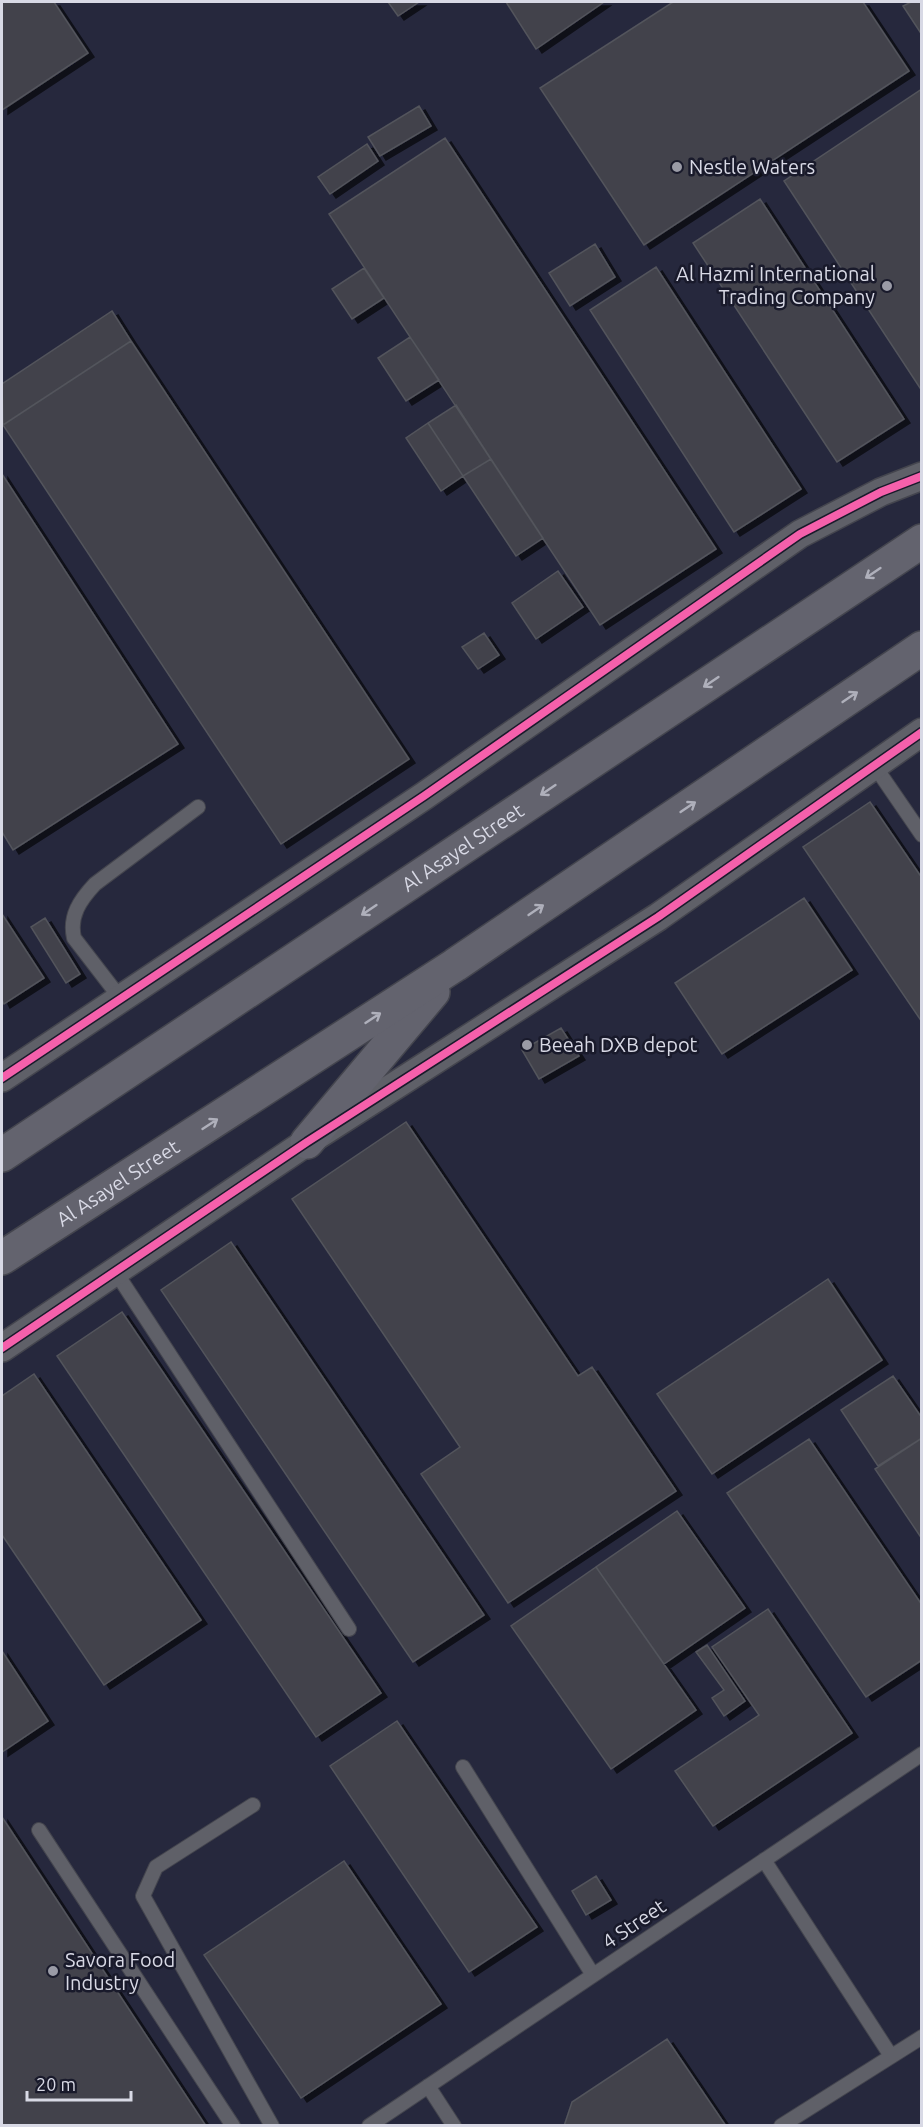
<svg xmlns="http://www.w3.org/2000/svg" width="923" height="2127" font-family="Ubuntu,sans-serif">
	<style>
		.built { fill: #26283d }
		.building { fill: #42434b; stroke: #53545c; stroke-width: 1.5; filter: url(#shadow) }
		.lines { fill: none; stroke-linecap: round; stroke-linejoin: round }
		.service-casing { stroke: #44454e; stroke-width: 16 }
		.minor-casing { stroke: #44454e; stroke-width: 30 }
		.secondary-casing { stroke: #44454e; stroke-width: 36 }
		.service { stroke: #5f6068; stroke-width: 14 }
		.minor { stroke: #5f6068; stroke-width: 27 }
		.secondary { stroke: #63636e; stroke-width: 33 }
		.cycleway-casing { stroke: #191a2b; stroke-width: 11 }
		.cycleway { stroke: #f560ab; stroke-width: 8 }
		.oneway { stroke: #afb0bb }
		.poi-dot { fill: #9a9ba6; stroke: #191a2b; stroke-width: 2 }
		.labels { text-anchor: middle; stroke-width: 5; stroke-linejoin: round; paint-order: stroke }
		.poi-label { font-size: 20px; fill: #d8d9e5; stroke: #191a2b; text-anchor: start }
		.street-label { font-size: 20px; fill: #d8d9e5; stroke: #191a2b }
	</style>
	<defs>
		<filter id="shadow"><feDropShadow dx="6" dy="4" stdDeviation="0" flood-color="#0009"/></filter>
	</defs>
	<rect width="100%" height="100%" fill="#262731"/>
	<path class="built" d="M2,2H921V2125L2,2126Z"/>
	<path class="building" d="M2,2H54L88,53L2,110Z
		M388,2H419L398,16Z
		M506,2H604L536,49Z
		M673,2H863L909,71L644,245L540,88Z
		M911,2H922V35L903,6Z
		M922,89V391L784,181Z
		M419,106L431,126L380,156L368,137Z
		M445,138L716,549L600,625L329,214Z
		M367,144L378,161L330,194L318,177Z
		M760,199L904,419L837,462L693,243Z
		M595,244L615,277L570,306L549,273Z
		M656,267L801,489L734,532L590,310Z
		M364,268L384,298L352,319L332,289Z
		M112,311L131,341L3,425L2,384Z
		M410,337L439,380L406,401L378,358Z
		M131,341L409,759L281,844L3,425Z
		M456,405L491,459L463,476L428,423Z
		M428,423L463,476L441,491L406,438Z
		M491,459L543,538L516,556L463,476Z
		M2,474L178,744L13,850L2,832Z
		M558,571L583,607L536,639L512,603Z
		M484,633L499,655L478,669L462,647Z
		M870,802L922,878V1022L803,847Z
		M804,898L852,970L722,1054L675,983Z
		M2,914L44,978L4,1004L2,1000Z
		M45,918L80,974L66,983L31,927Z
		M561,1028L579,1056L539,1079L522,1050Z
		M406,1122L578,1376L592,1367L676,1491L508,1603L421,1474L460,1447L292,1199Z
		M231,1242L484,1615L413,1662L161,1290Z
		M828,1279L882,1360L712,1474L657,1394Z
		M122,1312L381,1693L316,1737L57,1356Z
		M34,1374L201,1620L104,1685L2,1535V1396Z
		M893,1376L922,1418V1438L878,1466L841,1410Z
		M922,1438V1539L875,1469Z
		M809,1439L922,1605V1660L866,1697L727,1493Z
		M677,1511L745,1608L664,1664L596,1567Z
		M596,1567L696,1710L611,1769L511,1626Z
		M768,1609L852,1733L713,1826L675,1771L759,1715L712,1647Z
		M707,1645L745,1701L724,1716L712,1698L724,1690L696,1652Z
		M2,1651L48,1721L2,1752Z
		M397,1721L537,1927L469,1972L330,1766Z
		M2,1817L206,2126H2Z
		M344,1861L441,2004L301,2098L204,1955Z
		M596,1876L611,1900L586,1915L572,1891Z
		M667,2039L726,2126H564L572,2102Z"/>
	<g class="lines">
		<g class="service-casing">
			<path id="service" d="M874,765L922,835
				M121,999L74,938C69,916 80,900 95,884L198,807
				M115,1271L349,1629
				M463,1767L593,1975
				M253,1805L156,1867L143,1896L272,2126
				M39,1830L233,2126
				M764,1860L891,2056
				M428,2086L454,2126
				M369,2126L922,1754
				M781,2126L922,2037"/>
		</g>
		<g class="minor-casing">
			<path id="minor" d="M2,1078L424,796L800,534L881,492L922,476
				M2,1348L307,1142L658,917L922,732"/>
		</g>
		<g class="secondary-casing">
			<g id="secondary">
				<path d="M307,1142L433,992"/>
				<path id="s1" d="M2,1155L922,541"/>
				<path id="s2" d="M2,1258L455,965L922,648"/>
			</g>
		</g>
		<use href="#service" class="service"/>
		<use href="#minor" class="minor"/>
		<use href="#secondary" class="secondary"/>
		<g class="cycleway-casing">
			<path id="cycleway" d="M2,1078L424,796L800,534L881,492L922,476
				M2,1348L307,1142L658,917L922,732"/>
		</g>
		<use href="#cycleway" class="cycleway"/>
	</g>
	<defs><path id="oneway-shaft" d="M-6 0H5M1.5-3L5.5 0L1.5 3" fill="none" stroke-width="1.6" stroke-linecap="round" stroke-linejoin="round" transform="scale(1.5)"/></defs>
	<g class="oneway">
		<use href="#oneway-shaft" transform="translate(873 573) rotate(146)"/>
		<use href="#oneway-shaft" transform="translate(711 682) rotate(146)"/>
		<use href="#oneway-shaft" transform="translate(850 697) rotate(-34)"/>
		<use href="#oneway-shaft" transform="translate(548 790) rotate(146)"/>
		<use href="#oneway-shaft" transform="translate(688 807) rotate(-34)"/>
		<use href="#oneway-shaft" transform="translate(369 910) rotate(146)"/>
		<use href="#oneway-shaft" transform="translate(536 910) rotate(-34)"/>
		<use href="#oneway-shaft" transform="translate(373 1018) rotate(-33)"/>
		<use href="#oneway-shaft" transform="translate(210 1124) rotate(-33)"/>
	</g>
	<g class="poi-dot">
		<circle cx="677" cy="167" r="6"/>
		<circle cx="887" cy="286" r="6"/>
		<circle cx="527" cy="1045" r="6"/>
		<circle cx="53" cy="1971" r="6"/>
	</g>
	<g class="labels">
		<g class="poi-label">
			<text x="689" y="174">Nestle Waters</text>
			<text x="875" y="281" text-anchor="end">Al Hazmi International<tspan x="875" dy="23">Trading Company</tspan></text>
			<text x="539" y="1052">Beeah DXB depot</text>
			<text x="65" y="1967">Savora Food<tspan x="65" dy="23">Industry</tspan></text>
		</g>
		<g class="street-label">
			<text dy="7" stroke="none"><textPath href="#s1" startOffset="554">Al Asayel Street</textPath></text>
			<text dy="7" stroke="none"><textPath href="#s2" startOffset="138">Al Asayel Street</textPath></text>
			<text transform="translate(634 1924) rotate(-34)" y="7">4 Street</text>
		</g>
	</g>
	<rect width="923" height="2127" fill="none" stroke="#d8d9e5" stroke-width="6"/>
	<path d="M27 2091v9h104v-9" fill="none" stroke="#d8d9e5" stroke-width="3"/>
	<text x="36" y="2091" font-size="18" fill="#d8d9e5" stroke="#191a2b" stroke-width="4.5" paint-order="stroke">20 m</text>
</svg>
